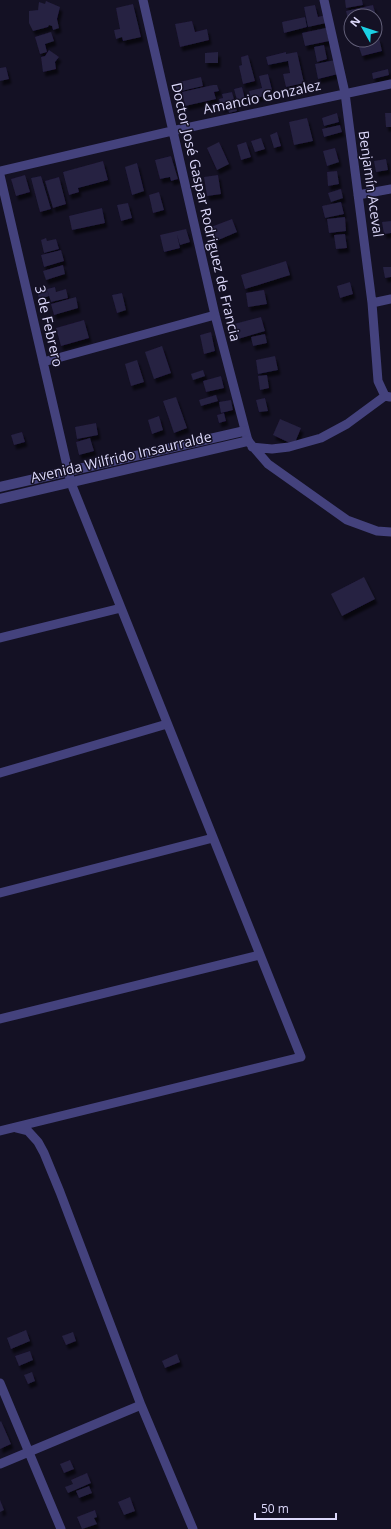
<svg xmlns="http://www.w3.org/2000/svg" width="391" height="1529" font-family="'Open Sans',sans-serif">
	<style>
		.building { fill: #262042; filter: url(#shadow) }
		.lines { fill: none; stroke-linecap: round; stroke-linejoin: round }
		.minor { stroke: #44427d; stroke-width: 9 }
		.tertiary { stroke: #44427d; stroke-width: 10 }
		.labels { text-anchor: middle; stroke-width: 3; stroke-linejoin: round; paint-order: stroke }
		.street-label { font-size: 14px; fill: #dcd8fa; stroke: #141124 }
	</style>
	<defs>
		<filter id="shadow"><feDropShadow dx="2.5" dy="4.5" stdDeviation="1" flood-color="#0009"/></filter>
	</defs>
	<rect width="100%" height="100%" fill="#141124"/>
	<path class="building" d="M345,0H362L363,5L346,8Z
		M46,1L60,7L57,19L59,28L53,30L52,26L49,25L48,27L33,31L29,23V11L38,10L39,2L45,4Z
		M133,4L141,37L123,41L122,37L116,39L114,30L120,29L116,8Z
		M315,5L318,17L325,15L326,23L308,27L304,7Z
		M373,5L376,16H351V23L349,24L346,11Z
		M305,17L307,27L284,33L282,22Z
		M192,21L195,32L207,29L209,40L180,47L175,24Z
		M326,28L329,41L305,46L302,33Z
		M51,32L54,41L45,44L47,52L40,54L35,37Z
		M379,38L382,51L362,56L358,44Z
		M324,45L327,59L317,62L314,47Z
		M49,50L59,57L55,62L56,69L43,72L41,57L45,56Z
		M218,52V63H205V53Z
		M286,52V54L297,52L304,83L286,87L283,74L290,73L288,61L268,65L266,57Z
		M248,55L255,81L243,84L239,66L242,65L241,57Z
		M335,60L338,74L318,79L315,64Z
		M6,67L9,79L0,81V68Z
		M388,69L389,75L373,79L372,73Z
		M268,74L272,90L263,92L264,96L251,99L249,91L262,88L259,76Z
		M201,77L203,86L177,92L175,83Z
		M213,85H217L219,91L214,92L216,99L185,106L182,92Z
		M242,87L245,99L237,100L234,89Z
		M232,92L237,111L229,113L228,106L221,108L219,99L223,98L222,94Z
		M337,113L339,122L324,126L322,118Z
		M385,113H391V127H386Z
		M307,118L313,141L294,145L289,122Z
		M340,125L342,132L324,137L322,129Z
		M277,132L281,146L274,148L270,135Z
		M261,138L265,149L255,152L251,141Z
		M219,142L229,164L217,170L207,148Z
		M246,142L251,157L241,160L237,145Z
		M335,148L339,162L327,166L323,151Z
		M171,156L178,179L171,181L170,177L160,179L155,160Z
		M386,159L388,170L376,172L374,161Z
		M103,161L108,180L78,188L79,192L69,195L63,172Z
		M137,163L144,191L132,195L125,167Z
		M337,171L339,184L328,186L327,172Z
		M25,175L30,192L16,196L11,179Z
		M218,175L221,194L207,196L204,177Z
		M41,176L51,209L40,212L31,178Z
		M59,177L66,204L53,208L45,181Z
		M341,189L343,198L331,202L328,193Z
		M159,192L164,210L153,213L149,195Z
		M341,202L344,214L325,218L322,206Z
		M128,203L132,218L121,221L117,205Z
		M102,208L105,223L72,230L69,216Z
		M345,217L346,231L329,233L327,219Z
		M232,219L237,232L216,241L211,227Z
		M391,221V233L384,234L382,222Z
		M186,229L190,242L180,245L177,235L180,248L164,252L160,235Z
		M345,234L347,248L336,249L334,235Z
		M46,238L47,241L56,239L59,249L44,253L41,240Z
		M61,250L64,261L44,267L41,255Z
		M286,261L290,275L245,289L241,275Z
		M63,265L65,274L46,280L43,271Z
		M383,267H391V277L385,278Z
		M350,282L353,294L340,298L337,286Z
		M46,287L49,296L39,299L37,290Z
		M55,287L56,292L66,289L68,298L51,302L47,289Z
		M264,290L267,304L248,307L246,293Z
		M122,293L126,310L117,313L112,295Z
		M76,297L78,308L54,315L51,304Z
		M261,317L265,331L238,339L234,324Z
		M84,320L89,338L61,346L56,328Z
		M211,332L215,351L204,354L200,335Z
		M265,334L267,343L253,346L251,337Z
		M162,346L171,373L154,379L145,352Z
		M275,356L278,370L258,374L256,360Z
		M137,360L144,382L131,386L125,364Z
		M203,370L205,376L193,380L191,374Z
		M267,375L269,388L260,390L258,376Z
		M221,376L224,388L206,392L203,381Z
		M216,395L218,401L201,406L199,400Z
		M176,397L187,428L174,433L163,401Z
		M265,398L268,411L259,412L256,400Z
		M231,400L233,410L221,413L219,402Z
		M224,413L226,421L219,423L217,415Z
		M159,416L163,430L152,434L148,420Z
		M280,419L301,428L294,445L273,435Z
		M96,423L98,435L77,439L75,427Z
		M22,432L25,442L14,445L11,435Z
		M90,438L94,451L79,455L76,442Z
		M364,577L375,599L342,616L331,594Z
		M26,1330L30,1341L11,1349L7,1338Z
		M73,1332L76,1341L66,1345L62,1336Z
		M30,1351L33,1360L19,1366L15,1356Z
		M177,1354L180,1362L165,1368L162,1361Z
		M32,1372L35,1381L28,1384L24,1375Z
		M1,1421L11,1444L0,1449V1422Z
		M70,1460L74,1469L64,1473L60,1464Z
		M87,1473L91,1483L68,1493L65,1487L73,1484L71,1480Z
		M89,1486L92,1493L79,1498L76,1491Z
		M130,1497L135,1511L124,1515L118,1502Z
		M0,1500L4,1510L0,1512Z
		M95,1510L97,1517L94,1518L97,1524L82,1529L77,1517Z"/>
	<g class="lines">
		<path class="minor" d="M143,0L215,315L248,441L268,464L347,520L377,531L391,532
			M324,0L345,93L372,303L378,381L385,396
			M0,171L172,131L391,84
			M0,175L71,483L301,1057L0,1131
			M358,195L391,189
			M372,303L391,299
			M43,362L215,315
			M252,447L272,449L289,447L321,438L347,424L385,396L390,397
			M0,638L121,608
			M0,773L167,724
			M0,893L213,838
			M0,1019L260,955
			M16,1128L28,1131L38,1142L44,1153L60,1192L141,1405L193,1529
			M0,1383L61,1529
			M0,1464L141,1405"/>
		<path class="tertiary" d="M0,487L244,431
			M0,499L248,441"/>
	</g>
	<g class="labels">
		<g class="street-label">
			<text transform="translate(262 97) rotate(-12)" y="5">Amancio Gonzalez</text>
			<text transform="translate(371 184) rotate(82)" y="5">Benjamín Aceval</text>
			<text transform="translate(206 212) rotate(77)" y="5">Doctor José Gaspar Rodriguez de Francia</text>
			<text transform="translate(49 326) rotate(77)" y="5">3 de Febrero</text>
			<text transform="translate(121 457) rotate(-13)" y="5">Avenida Wilfrido Insaurralde</text>
		</g>
	</g>
	<g transform="translate(363 28) rotate(309)"><circle r="19" fill="#141124" stroke="#64617a"/>
	<path d="M0-3L7 15L0 10L-7 15Z" fill="#1bd1e4"/>
	<text y="-6" font-size="11" font-weight="bold" text-anchor="middle" fill="#dcd8fa">N</text>
	</g>
	<path d="M255 1513v6h81v-6" fill="none" stroke="#dcd8fa" stroke-width="2"/>
	<text x="261" y="1513" font-size="12" fill="#dcd8fa" stroke="#141124" stroke-width="3" paint-order="stroke">50 m</text>
</svg>
